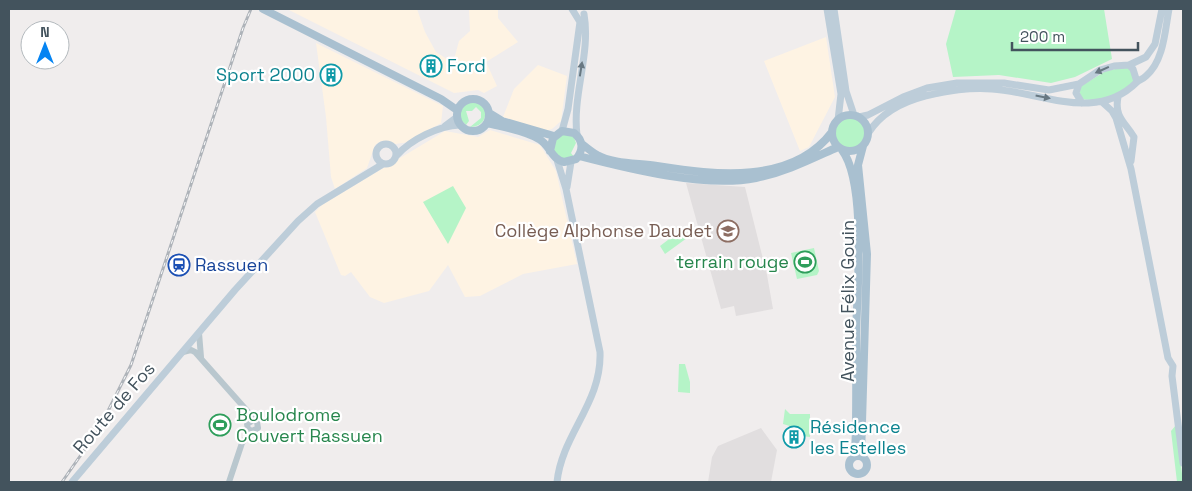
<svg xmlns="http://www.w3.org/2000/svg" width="1192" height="491" font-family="'Space Grotesk',sans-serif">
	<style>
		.commercial { fill: #fef3e3 }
		.education { fill: #e1dedf }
		.green { fill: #b5f4c7 }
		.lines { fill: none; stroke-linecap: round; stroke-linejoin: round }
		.tertiary { stroke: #b9c7ce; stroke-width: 6 }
		.secondary { stroke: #bdcdd9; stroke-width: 7 }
		.primary { stroke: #a9c0d0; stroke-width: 8 }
		.rail-casing { stroke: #aeb3b9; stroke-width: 3 }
		.rail { stroke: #fff; stroke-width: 1; stroke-dasharray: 4; stroke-linecap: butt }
		.oneway { fill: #687882 }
		.labels { text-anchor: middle; stroke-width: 4.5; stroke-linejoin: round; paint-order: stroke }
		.culture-label { font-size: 18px; fill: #0d838f; stroke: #fff; text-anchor: start }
		.education-label { font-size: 18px; fill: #785e54; stroke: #fff; text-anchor: end }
		.leisure-label { font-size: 18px; fill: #27864d; stroke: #fff; text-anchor: end }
		.transit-label { font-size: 18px; fill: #164399; stroke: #fff; text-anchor: start }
		.street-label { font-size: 18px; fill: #43535d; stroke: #fff }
	</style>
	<rect width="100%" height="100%" fill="#f0eded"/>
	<path class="commercial" d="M287,9H417L425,32L436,52L453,63L459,41L470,31L469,9H498V18L518,42L486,62L497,86L484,93L478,90L454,93Z
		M826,37L835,97L809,147L800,151L764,61Z
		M316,43L443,106L441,123L409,142L396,144L381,141L375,145L367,168L335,189L331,177L326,117Z
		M538,65L567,76L561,121L552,129L545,131L503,117L514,89Z
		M490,130L540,145L556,171L577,264L523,274L480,296L465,297L448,265L429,291L384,303L370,297L351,272L345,276L341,275L315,212L322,205L445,131L478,137Z"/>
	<path class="education" d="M686,183L745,187L767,275L773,309L736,316L734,306L721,309Z
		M761,428L777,450L771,482H708L712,457L718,446Z"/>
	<path class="green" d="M956,9H1104L1112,59L1075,77L1051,83L999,75L953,77L946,44Z
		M1125,67L1131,69L1136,79C1122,95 1101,103 1081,99L1079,89L1081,86L1106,71Z
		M474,101L483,106C489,117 482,127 470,127L481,118V112L476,107L472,111H466L469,121L466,125L461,120L460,113L465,104Z
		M835 133a16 16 0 1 1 32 0a16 16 0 1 1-32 0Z
		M562,134L573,135L576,143L571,153L574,157L568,160L557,157L553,150L554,140Z
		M453,186L466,208L448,244L423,202Z
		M681,230L687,238L665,254L660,246Z
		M814,248L819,271L817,275L797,279L791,253Z
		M679,364H685L690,382V393L678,392Z
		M785,409L790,414H810V437L793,435V427L783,424Z
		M1176,425L1183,482H1177L1171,431Z"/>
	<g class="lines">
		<path class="tertiary" d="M199,333L201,357
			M183,352L191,350L195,352L257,422L258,428L252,431L248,429L247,424L254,420
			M229,482L242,443L252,431"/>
		<path class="secondary" d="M827,9L841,94L838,120
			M834,9L846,91L854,115
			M1129,65L1133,69L1137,82
			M1079,84L1076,93L1082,103
			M1118,97C1114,117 1125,122 1134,137L1131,161
			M1102,102L1112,111L1116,118L1131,169L1168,358L1173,366L1172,376L1183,463
			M859,117L868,115L903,97L927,88L957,83H1004L1049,90L1079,84L1100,70L1114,66L1129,65L1146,57L1155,44L1162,9
			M445,126L457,117
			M562,131L568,109L580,22L572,9
			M869,132C882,112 902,102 925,96C948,91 969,87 992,89C1042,92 1096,123 1137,82C1139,80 1143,79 1146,76C1164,61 1165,30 1169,9
			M577,135C572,95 591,54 584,14
			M376 154a10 10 0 1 1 20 0a10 10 0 1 1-20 0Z
			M397,155C412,139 438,126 460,125
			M567,187L571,162
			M72,482L235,290L298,221L317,204L383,164
			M557,482C562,434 602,403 600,352L566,189L557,160"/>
		<path class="primary" d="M263,9L441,99L457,110
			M457 115a16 16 0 1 1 32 0a16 16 0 1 1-32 0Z
			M489,113L502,121L554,136
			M832 133a18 18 0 1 1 36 0a18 18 0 1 1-36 0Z
			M487,123C503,127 524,130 539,139C550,145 551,159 564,162L576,159C584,150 583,140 574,133L562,131L553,138L550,151
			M582,144C587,148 592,152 597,155C613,164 639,163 657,166C715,175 792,185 832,132
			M842,150C867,183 857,291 856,334C856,374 857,415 855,456
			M579,156C629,169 705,188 756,178C786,172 811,159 838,147
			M849 465a9 9 0 1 1 18 0a9 9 0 1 1-18 0Z
			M861,456L867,254L858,165L863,146"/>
		<g class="rail-casing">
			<path id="rail" d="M62,482L99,429L131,365L243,28L251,9"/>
		</g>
		<use href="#rail" class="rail"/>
	</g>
	<defs><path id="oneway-solid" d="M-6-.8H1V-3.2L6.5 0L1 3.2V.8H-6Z" transform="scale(1.25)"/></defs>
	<g class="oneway">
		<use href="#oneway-solid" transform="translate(581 69) rotate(-81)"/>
		<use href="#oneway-solid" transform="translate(1102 70) rotate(156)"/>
		<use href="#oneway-solid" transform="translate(1043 97) rotate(11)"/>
	</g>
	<defs>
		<g id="building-ring" transform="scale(1.125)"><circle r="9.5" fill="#fff" stroke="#0f9aa8" stroke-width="1.5"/><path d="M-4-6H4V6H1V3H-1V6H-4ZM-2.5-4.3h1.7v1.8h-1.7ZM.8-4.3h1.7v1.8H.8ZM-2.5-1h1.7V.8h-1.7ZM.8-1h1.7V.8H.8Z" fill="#0f9aa8"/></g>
		<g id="school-ring" transform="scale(1.125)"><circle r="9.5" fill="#fff" stroke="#8d6e63" stroke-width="1.5"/><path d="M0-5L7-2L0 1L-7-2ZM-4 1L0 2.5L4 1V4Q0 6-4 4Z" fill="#8d6e63"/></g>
		<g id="stadium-ring" transform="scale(1.125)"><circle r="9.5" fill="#fff" stroke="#2e9e5b" stroke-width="1.5"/><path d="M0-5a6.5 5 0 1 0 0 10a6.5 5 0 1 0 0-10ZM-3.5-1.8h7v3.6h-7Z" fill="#2e9e5b"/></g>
		<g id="station-ring" transform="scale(1.125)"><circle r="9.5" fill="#fff" stroke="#1a4fb4" stroke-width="1.5"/><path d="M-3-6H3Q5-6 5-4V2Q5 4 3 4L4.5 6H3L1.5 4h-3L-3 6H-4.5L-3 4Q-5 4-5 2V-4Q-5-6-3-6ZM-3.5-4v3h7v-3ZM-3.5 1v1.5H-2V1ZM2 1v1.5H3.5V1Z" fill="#1a4fb4"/></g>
	</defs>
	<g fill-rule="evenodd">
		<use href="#building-ring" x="431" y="66"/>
		<use href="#building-ring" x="331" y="75"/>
		<use href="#school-ring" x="728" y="231"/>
		<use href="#stadium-ring" x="805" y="262"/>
		<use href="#station-ring" x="179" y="265"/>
		<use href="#stadium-ring" x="220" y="425"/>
		<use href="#building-ring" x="794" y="437"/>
	</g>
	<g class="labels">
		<g class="culture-label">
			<text x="447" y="72">Ford</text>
			<text x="315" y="81" text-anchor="end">Sport 2000</text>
			<text x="810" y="433">Résidence<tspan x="810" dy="21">les Estelles</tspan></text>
		</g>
		<g class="education-label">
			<text x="712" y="237">Collège Alphonse Daudet</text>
		</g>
		<g class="leisure-label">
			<text x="789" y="268">terrain rouge</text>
			<text x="236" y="421" text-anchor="start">Boulodrome<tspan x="236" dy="21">Couvert Rassuen</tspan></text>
		</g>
		<g class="transit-label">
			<text x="195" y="271">Rassuen</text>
		</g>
		<g class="street-label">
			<text transform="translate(848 301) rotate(-90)" y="6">Avenue Félix Gouin</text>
			<text transform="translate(114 408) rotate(-49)" y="6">Route de Fos</text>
		</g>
	</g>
	<rect width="1192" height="491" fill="none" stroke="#43535d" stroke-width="20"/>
	<g transform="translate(45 45)"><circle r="24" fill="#ffffff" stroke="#b4babe"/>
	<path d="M0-4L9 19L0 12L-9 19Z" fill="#0584f2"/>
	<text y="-8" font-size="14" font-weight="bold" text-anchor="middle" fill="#43535d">N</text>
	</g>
	<path d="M1012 42v8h126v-8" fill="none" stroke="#43535d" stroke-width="2.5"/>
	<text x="1020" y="42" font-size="15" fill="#43535d" stroke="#ffffff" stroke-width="4" paint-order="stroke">200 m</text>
</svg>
